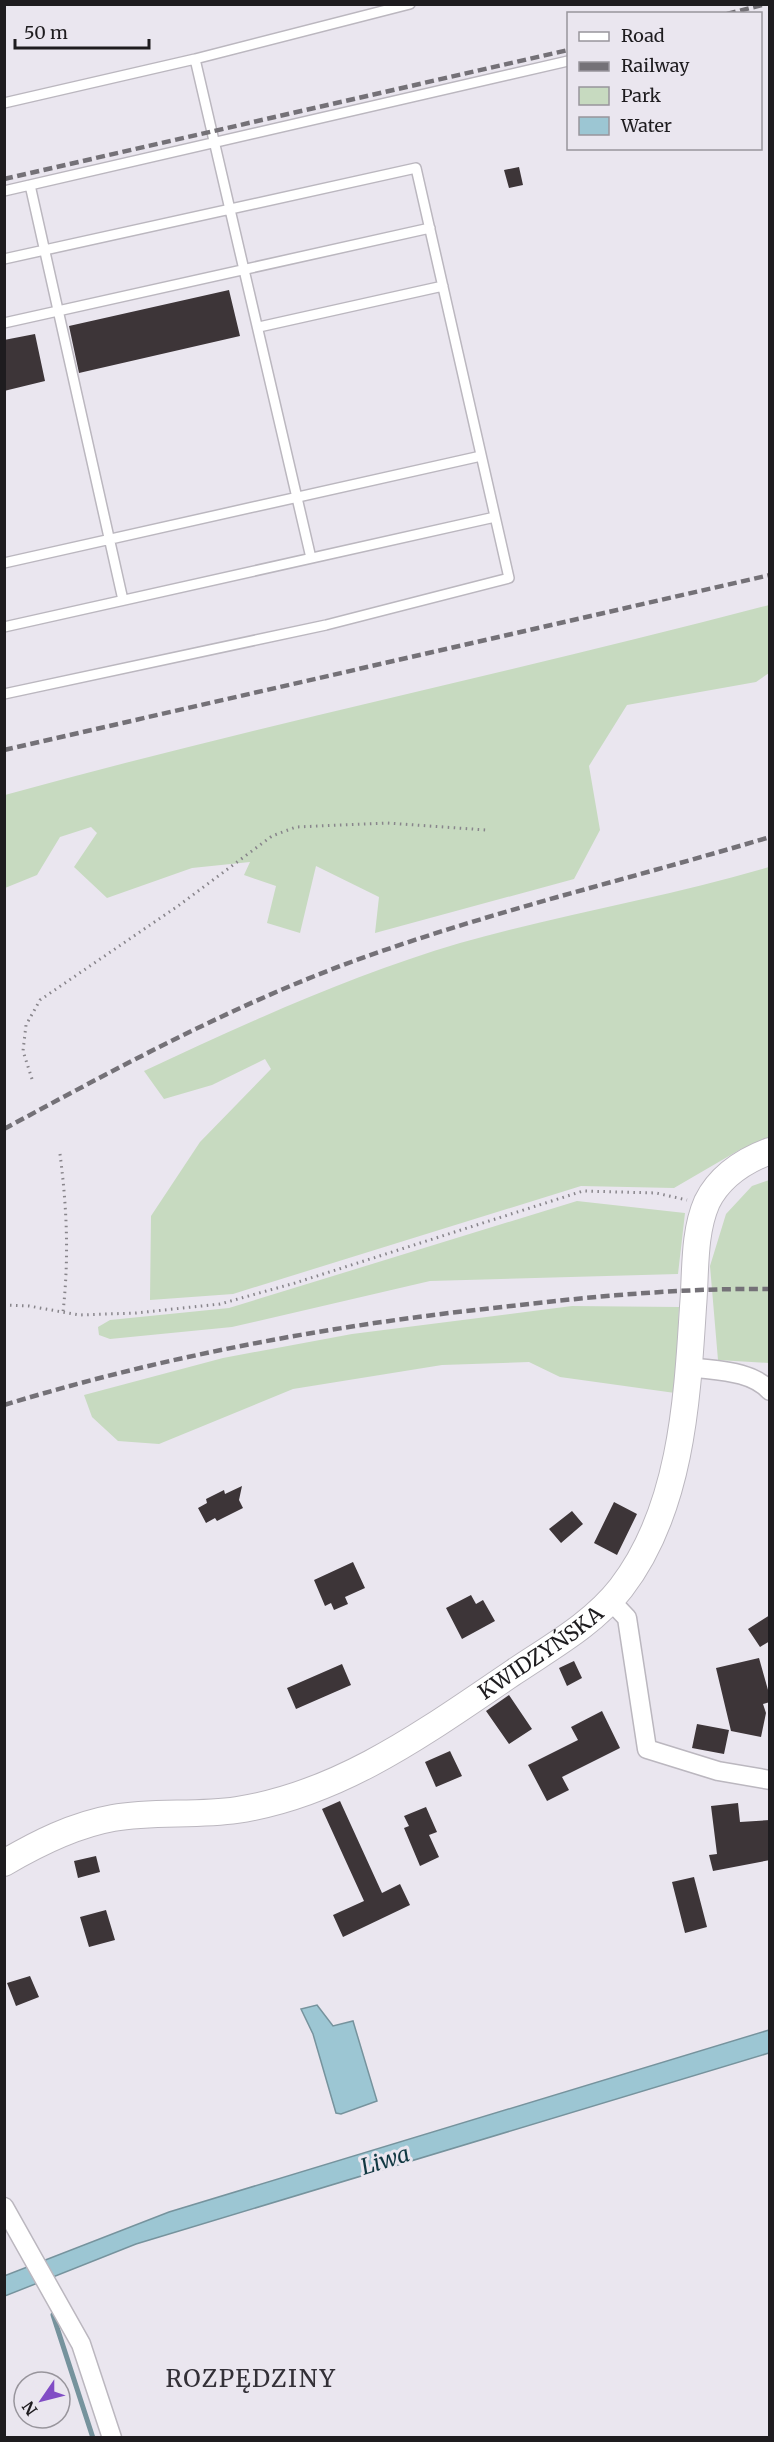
<svg xmlns="http://www.w3.org/2000/svg" width="774" height="2442" font-family="Merriweather,serif">
	<style>
		.green { fill: #c7dac0 }
		.water { fill: #9cc6d3; stroke: #76939d; stroke-width: 1.5 }
		.lines { fill: none; stroke-linecap: round; stroke-linejoin: round }
		.stream { stroke: #76939d; stroke-width: 5 }
		.building { fill: #3d3538 }
		.lane-casing { stroke: #bbb7bf; stroke-width: 12 }
		.street-casing { stroke: #bbb7bf; stroke-width: 21 }
		.secondary-casing { stroke: #bbb7bf; stroke-width: 28 }
		.path { stroke: #88858b; stroke-width: 3; stroke-dasharray: 1.5 4.5; stroke-linecap: butt }
		.lane { stroke: #fff; stroke-width: 9 }
		.street { stroke: #fff; stroke-width: 18 }
		.secondary { stroke: #fff; stroke-width: 26 }
		.rail { stroke: #747177; stroke-width: 4.5; stroke-dasharray: 9 4.5; stroke-linecap: butt }
		.labels { text-anchor: middle; stroke-width: 6; stroke-linejoin: round; paint-order: stroke }
		.street-label { font-size: 21px; fill: #1e1c1f; stroke: #eae6ef }
		.water-label { font-size: 22px; font-style: italic; fill: #113842; stroke: #eae6ef }
		.quarter-label { font-size: 24px; letter-spacing: 1.5px; fill: #333037; stroke: #eae6ef }
	</style>
	<rect width="100%" height="100%" fill="#eae6ef"/>
	<path class="green" d="M769,605V673L756,682L627,705L589,766L600,830L574,879L375,933L379,897L316,866L300,933L267,923L276,886L244,875L250,862L192,868L107,898L74,867L97,833L91,827L60,837L37,875L5,888V795C258,725 515,672 769,605Z
		M769,867V1138L741,1149L674,1188L581,1186L233,1294L150,1300L151,1216L200,1142L271,1069L265,1059L212,1085L164,1099L144,1071C247,1023 351,975 460,943C562,914 668,897 769,867Z
		M769,1180V1363L718,1360L710,1266L726,1214L752,1186Z
		M577,1201L685,1213L678,1274L430,1281L232,1327L110,1339L99,1335L98,1327L110,1320L229,1308Z
		M572,1306L679,1307L675,1393L560,1377L529,1362L442,1365L293,1389L159,1444L118,1441L92,1417L84,1395L223,1358L352,1334Z"/>
	<path class="water" d="M317,2005L333,2026L353,2021L377,2101L341,2114L336,2113L313,2034L301,2009Z
		M769,2030V2053L136,2244L5,2296L4,2276L169,2212Z"/>
	<g class="lines">
		<path class="stream" d="M53,2315L93,2438"/>
	</g>
	<path class="building" d="M519,167L523,185L509,188L504,170Z
		M229,290L240,336L79,373L69,326Z
		M35,334L45,381L4,391V340Z
		M242,1486L239,1500L243,1508L217,1521L215,1518L206,1523L198,1508L207,1503L206,1499L224,1490L225,1494Z
		M614,1502L637,1514L617,1555L594,1543Z
		M572,1511L583,1524L561,1543L549,1529Z
		M353,1562L365,1588L345,1597L348,1604L334,1610L331,1603L325,1606L314,1580Z
		M471,1595L476,1604L483,1600L495,1621L462,1639L446,1608Z
		M770,1615V1641L760,1647L748,1629Z
		M759,1658L770,1697V1702L763,1704L766,1713L761,1737L731,1731L716,1668Z
		M574,1661L582,1678L567,1686L559,1668Z
		M342,1664L351,1685L296,1709L287,1688Z
		M509,1695L532,1729L509,1744L486,1711Z
		M602,1711L620,1748L562,1777L569,1790L547,1801L528,1765L578,1740L571,1727Z
		M697,1724L729,1730L724,1754L692,1748Z
		M450,1751L462,1776L436,1787L425,1762Z
		M340,1801L382,1893L400,1884L410,1905L343,1937L333,1915L364,1901L322,1809Z
		M738,1803L740,1822L770,1820V1860L713,1871L709,1855L717,1854L711,1806Z
		M426,1807L437,1832L429,1835L439,1857L420,1866L404,1828L409,1826L404,1816Z
		M96,1856L100,1872L78,1878L74,1861Z
		M694,1877L707,1927L685,1933L672,1882Z
		M106,1910L115,1940L89,1947L80,1917Z
		M30,1976L39,1997L16,2006L7,1983Z"/>
	<g class="lines">
		<g class="lane-casing">
			<path id="lane" d="M195,59L311,558
				M4,103L195,59L410,4
				M30,185L123,600
				M4,191L568,61
				M4,259L416,168L509,578L326,625L4,694
				M4,323L430,228
				M259,327L443,286
				M4,563L481,456
				M4,627L495,517"/>
		</g>
		<g class="street-casing">
			<path id="street" d="M690,1367C716,1371 751,1370 770,1391
				M610,1600L627,1618L647,1749L718,1771L770,1780
				M4,2207L81,2344L112,2438"/>
		</g>
		<g class="secondary-casing">
			<g id="secondary">
				<path id="s1" d="M4,1863C38,1843 74,1825 113,1818C153,1811 196,1816 237,1810C342,1794 428,1730 514,1672C551,1647 593,1624 621,1588C681,1510 687,1402 693,1307C696,1273 693,1234 707,1202C720,1176 743,1161 770,1151"/>
			</g>
		</g>
		<path class="path" d="M32,1079L23,1051L26,1025L40,1000L178,906L272,836L296,827L387,823L486,830
			M60,1154C67,1208 69,1258 63,1312
			M4,1305L29,1306L79,1315L136,1313L220,1304L295,1283L583,1191L656,1193L687,1200"/>
		<use href="#lane" class="lane"/>
		<use href="#street" class="street"/>
		<use href="#secondary" class="secondary"/>
		<path class="rail" d="M727,14L766,4
			M4,179L568,50
			M4,750L770,575
			M4,1129C115,1069 226,1009 343,965C483,913 627,880 770,837
			M4,1405C171,1354 339,1324 511,1306C597,1296 683,1288 770,1289"/>
	</g>
	<g class="labels">
		<g class="street-label">
			<text dy="7" stroke="none"><textPath href="#s1" startOffset="588">KWIDZYŃSKA</textPath></text>
		</g>
		<g class="water-label">
			<text transform="translate(385 2160) rotate(-17)" y="8">Liwa</text>
		</g>
		<g class="quarter-label">
			<text x="251" y="2387">ROZPĘDZINY</text>
		</g>
	</g>
	<rect width="774" height="2442" fill="none" stroke="#1e1c1f" stroke-width="12"/>
	<rect x="567" y="12" width="195" height="138" fill="#eae6ef" stroke="#98959c" stroke-width="1.5"/>
	<rect x="579" y="32" width="30" height="9" fill="#ffffff" stroke="#98959c" stroke-width="1.5"/>
	<text x="621" y="42" font-size="18" fill="#1e1c1f">Road</text>
	<rect x="579" y="62" width="30" height="9" fill="#747177" stroke="#98959c" stroke-width="1.5"/>
	<text x="621" y="72" font-size="18" fill="#1e1c1f">Railway</text>
	<rect x="579" y="87" width="30" height="18" fill="#c7dac0" stroke="#98959c" stroke-width="1.5"/>
	<text x="621" y="102" font-size="18" fill="#1e1c1f">Park</text>
	<rect x="579" y="117" width="30" height="18" fill="#9cc6d3" stroke="#98959c" stroke-width="1.5"/>
	<text x="621" y="132" font-size="18" fill="#1e1c1f">Water</text>
	<g transform="translate(42 2400) rotate(235)"><circle r="28" fill="#eae6ef" stroke="#98959c" stroke-width="1.5"/>
	<path d="M0-4.5L10 22L0 15L-10 22Z" fill="#814dc5"/>
	<text y="-9" font-size="16" font-weight="bold" text-anchor="middle" fill="#1e1c1f">N</text>
	</g>
	<path d="M15 39v9h134v-9" fill="none" stroke="#1e1c1f" stroke-width="3"/>
	<text x="24" y="39" font-size="18" fill="#1e1c1f" stroke="#eae6ef" stroke-width="4.5" paint-order="stroke">50 m</text>
</svg>
